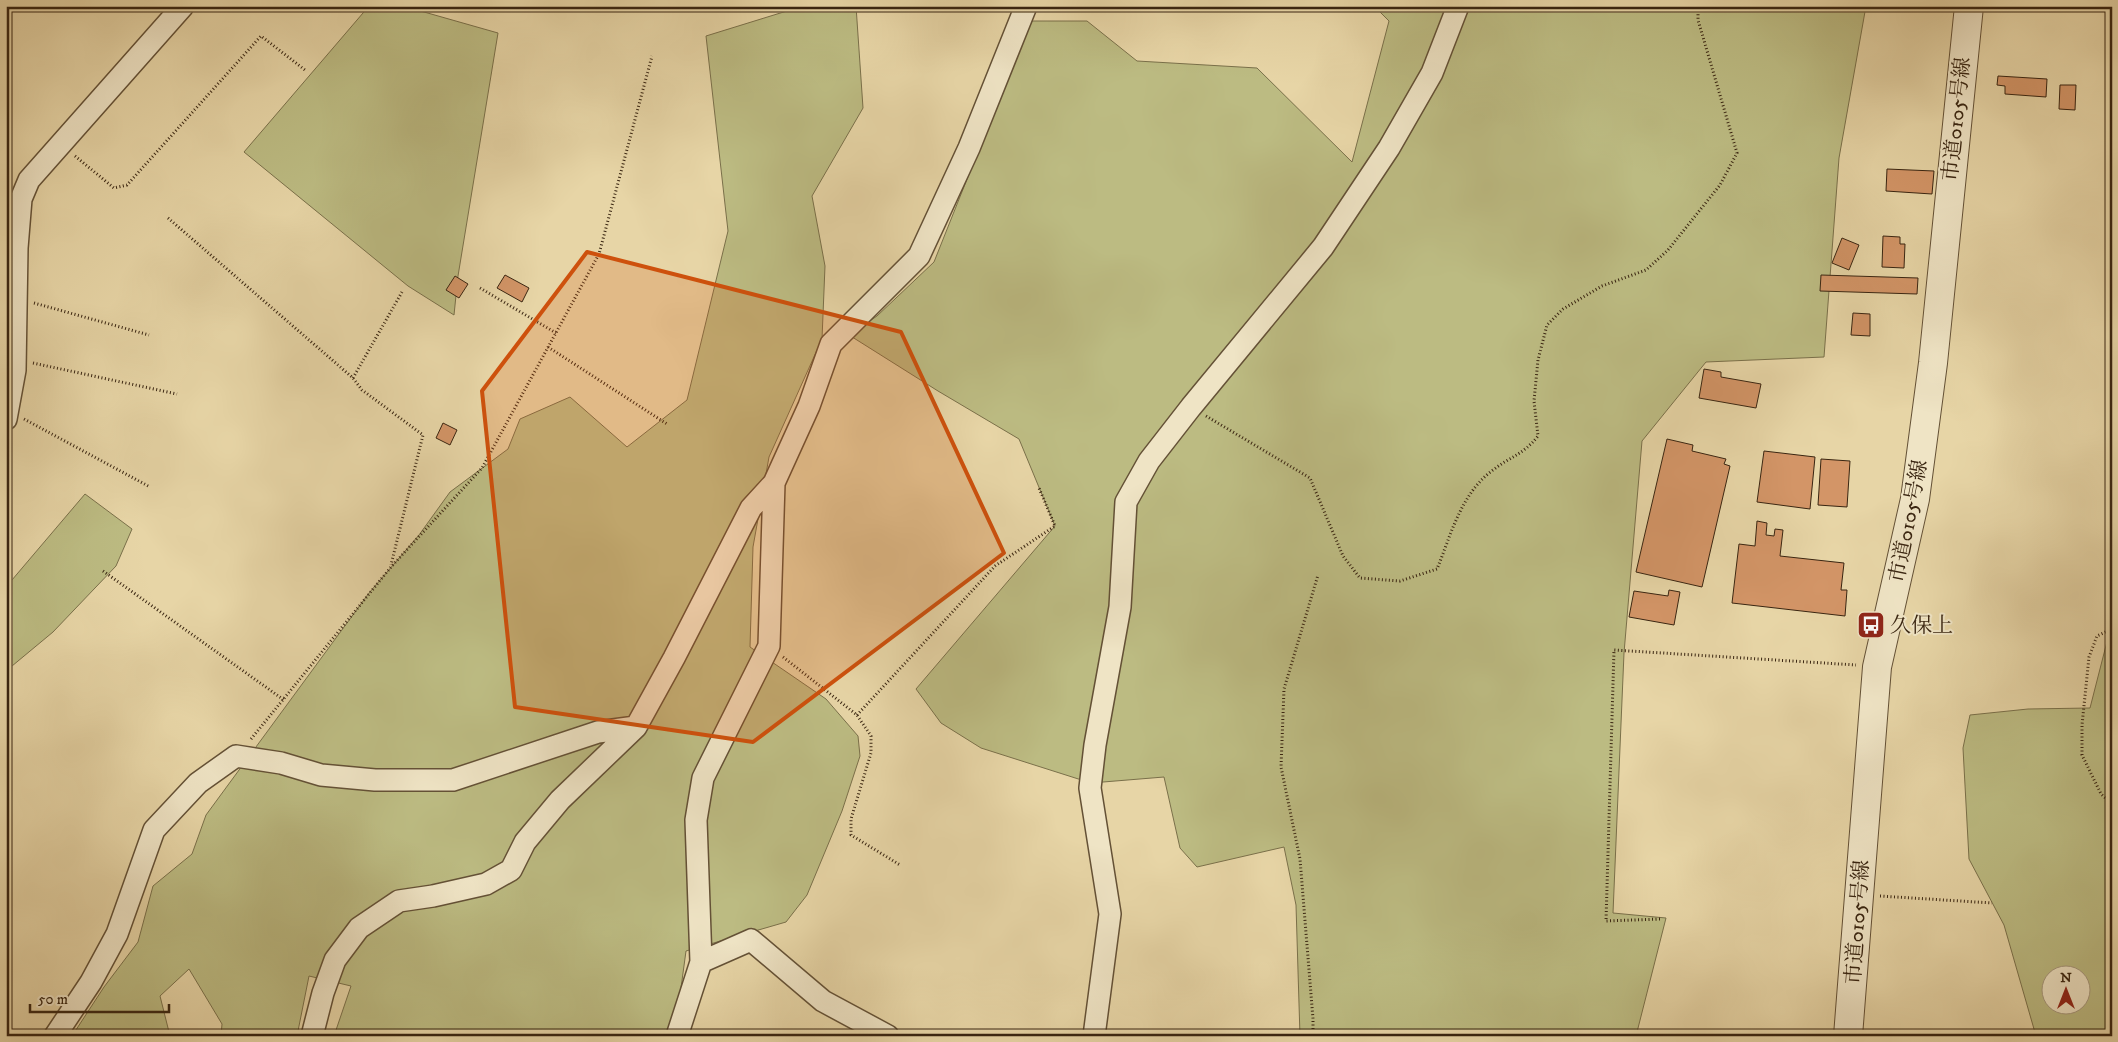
<svg xmlns="http://www.w3.org/2000/svg" width="2118" height="1042" font-family="'IM FELL DW Pica','Noto Serif JP',serif">
	<style>
		.green { fill: #bcbb82; stroke: #7a704a; fill-rule: evenodd }
		.building { fill: #d39567; stroke: #392511 }
		.lines { fill: none; stroke-linecap: round; stroke-linejoin: round }
		.minor-casing { stroke: #645136; stroke-width: 24 }
		.tertiary-casing { stroke: #645136; stroke-width: 30 }
		.path { stroke: #392511; stroke-width: 3; stroke-dasharray: 1 2.5; stroke-linecap: butt }
		.minor { stroke: #efe4c5; stroke-width: 21 }
		.tertiary { stroke: #efe4c5; stroke-width: 28 }
		.marked { fill: #ce510d; fill-opacity: 0.2; stroke: #ce510d; stroke-width: 4; stroke-linejoin: round }
		.labels { text-anchor: middle; stroke-width: 4; stroke-linejoin: round; paint-order: stroke }
		.street-label { font-size: 21px; fill: #392511; stroke: #efe4c5 }
		.poi-label { font-size: 21px; fill: #392511; stroke: #efe4c5; text-anchor: start }
	</style>
	<rect width="100%" height="100%" fill="#e7d5a6"/>
	<filter id="stains"><feTurbulence type="fractalNoise" baseFrequency=".004" numOctaves="4"/><feColorMatrix values="0 0 0 0 .2 0 0 0 0 .09 0 0 0 0 .02 0 0 0 .5 -.17"/></filter>
	<radialGradient id="worn" r=".72"><stop offset=".6" stop-color="#630" stop-opacity="0"/><stop offset="1" stop-color="#630" stop-opacity=".3"/></radialGradient>
	<path class="green" d="M369,6H403L498,33L458,276L454,315L408,286L244,152Z
		M803,6H856L863,108L812,196L825,266L822,339L769,457L753,547L750,647L826,699L858,736L860,756L842,811L807,895L786,922L686,951L678,1010L666,1036H334L351,986L309,976L297,1036H221L222,1024L189,969L160,996L170,1036H72L104,987L138,942L153,886L192,854L206,815L369,593L419,535L450,492L508,449L520,419L570,397L627,447L687,400L728,231L706,36Z
		M1374,6H1866L1839,158L1824,357L1706,362L1642,441L1624,653L1613,913L1666,918L1636,1036H1300L1296,905L1284,847L1197,867L1180,848L1164,777L1091,783L981,748L941,723L916,689L1055,526L1019,439L938,391L849,335L877,316L934,262L1030,21H1087L1137,61L1257,68L1352,162L1389,21Z
		M85,494L132,529L116,566L53,632L6,671V587Z
		M2112,622V1036H2036L2004,925L1969,859L1963,748L1970,715L2028,709L2090,708ZM2080,974V1004H2050V974Z"/>
	<path class="building" d="M1998,76L2047,79L2046,97L2005,94V86L1997,85Z
		M2060,85H2076L2075,110L2059,109Z
		M1887,169L1934,171L1932,194L1886,191Z
		M1883,236L1900,237V244H1905L1904,268L1882,267Z
		M1842,238L1859,245L1849,270L1832,263Z
		M505,275L529,288L522,302L497,288Z
		M1821,275L1918,278L1917,294L1820,291Z
		M455,276L468,284L459,298L446,290Z
		M1853,313L1870,314V336L1851,335Z
		M1704,369L1721,372V377L1761,384L1756,408L1699,398Z
		M443,423L457,430L450,445L436,438Z
		M1667,439L1693,445L1692,451L1726,459L1724,464L1730,466L1702,587L1636,572Z
		M1764,451L1815,457L1810,509L1757,502Z
		M1821,459L1850,461L1847,507L1818,505Z
		M1757,521L1767,523L1766,535L1774,536L1775,529L1783,530L1780,556L1844,563L1841,590H1847L1845,616L1732,603L1739,544L1755,546Z
		M1669,590L1680,592L1674,625L1629,617L1634,591L1668,596Z"/>
	<g class="lines">
		<g class="minor-casing">
			<path id="minor" d="M6,419L15,370L17,248L21,199L29,180L183,6
				M701,962L751,940L823,1001L888,1036
				M55,1036L91,982L117,934L154,830L198,783L236,756L281,763L321,775L375,780H453L598,732L636,727L674,658L751,508L774,483L809,406L831,344L919,256L969,148L1026,6
				M312,1036L323,993L335,960L359,928L399,901L433,896L486,884L511,870L525,842L560,800L636,727
				M677,1036L701,962L696,820L703,778L769,646L774,483
				M1094,1036L1110,914L1090,788L1095,745L1120,607L1126,502L1149,461L1191,407L1323,247L1389,148L1432,73L1458,6"/>
		</g>
		<g class="tertiary-casing">
			<path id="tertiary" d="M1848,1036L1877,667L1915,499L1933,363L1969,6"/>
		</g>
		<path class="path" d="M75,156L114,188L127,185L261,36L305,70
			M168,218L353,378L362,390L423,435L391,565
			M480,288L556,333
			M34,303L149,335
			M548,347L667,424
			M33,363L177,394
			M353,378L402,292
			M1206,416L1310,478L1343,556L1360,578L1400,581L1437,569C1451,535 1461,493 1493,470C1511,456 1523,455 1538,436L1534,401L1538,360L1547,325L1563,309L1602,286L1646,270L1668,250L1720,185L1737,153L1698,20V6
			M24,419L150,487
			M103,571L284,700
			M2112,629L2097,636L2089,657L2082,725V755L2101,794L2112,804
			M783,657L857,715L871,736V753L851,819V835L900,865
			M857,715L995,566L1055,526L1039,488
			M251,739L391,567L482,468L599,254L652,56
			M1880,896L1992,903
			M1660,919L1606,921L1614,650L1856,665
			M1313,1036V1019L1300,859L1281,767L1284,689L1318,575"/>
		<use href="#minor" class="minor"/>
		<use href="#tertiary" class="tertiary"/>
	</g>
	<path class="marked" d="M587,252L901,332L1004,553L753,742L515,707L482,391Z"/>
	<defs>
		<g id="bus-square" transform="scale(1.4375)"><rect x="-9" y="-9" width="18" height="18" rx="4" fill="#8f2418" stroke="#efe4c5"/><path d="M-5-6H5V4H4V6H2V4H-2V6H-4V4H-5ZM-3.5-4V0h7V-4ZM-3.5 1.2v1.5H-2V1.2ZM2 1.2v1.5H3.5V1.2Z" fill="#fff"/></g>
	</defs>
	<g fill-rule="evenodd">
		<use href="#bus-square" x="1871" y="625"/>
	</g>
	<g class="labels">
		<g class="street-label">
			<text transform="translate(1956 119) rotate(-84)" y="7">市道0105号線</text>
			<text transform="translate(1908 521) rotate(-79)" y="7">市道0105号線</text>
			<text transform="translate(1857 922) rotate(-86)" y="7">市道0105号線</text>
		</g>
		<g class="poi-label">
			<text x="1890" y="632">久保上</text>
		</g>
	</g>
	<rect width="2118" height="1042" fill="none" stroke="#e7d5a6" stroke-width="25"/>
	<rect x="8" y="8" width="2103" height="1027" fill="none" stroke="#392511" stroke-width="2.5"/>
	<rect x="12" y="12" width="2093" height="1017" fill="none" stroke="#392511"/>
	<g transform="translate(2066 990)"><circle r="24" fill="#efe4c5" stroke="#a6987d"/>
	<path d="M0-4L9 19L0 12L-9 19Z" fill="#8f2418"/>
	<text y="-8" font-size="14" font-weight="bold" text-anchor="middle" fill="#392511">N</text>
	</g>
	<path d="M30 1004v8h139v-8" fill="none" stroke="#392511" stroke-width="2.5"/>
	<text x="38" y="1004" font-size="15" fill="#392511" stroke="#efe4c5" stroke-width="4" paint-order="stroke">50 m</text>
	<rect width="100%" height="100%" filter="url(#stains)"/>
	<rect width="100%" height="100%" fill="url(#worn)"/>
</svg>
